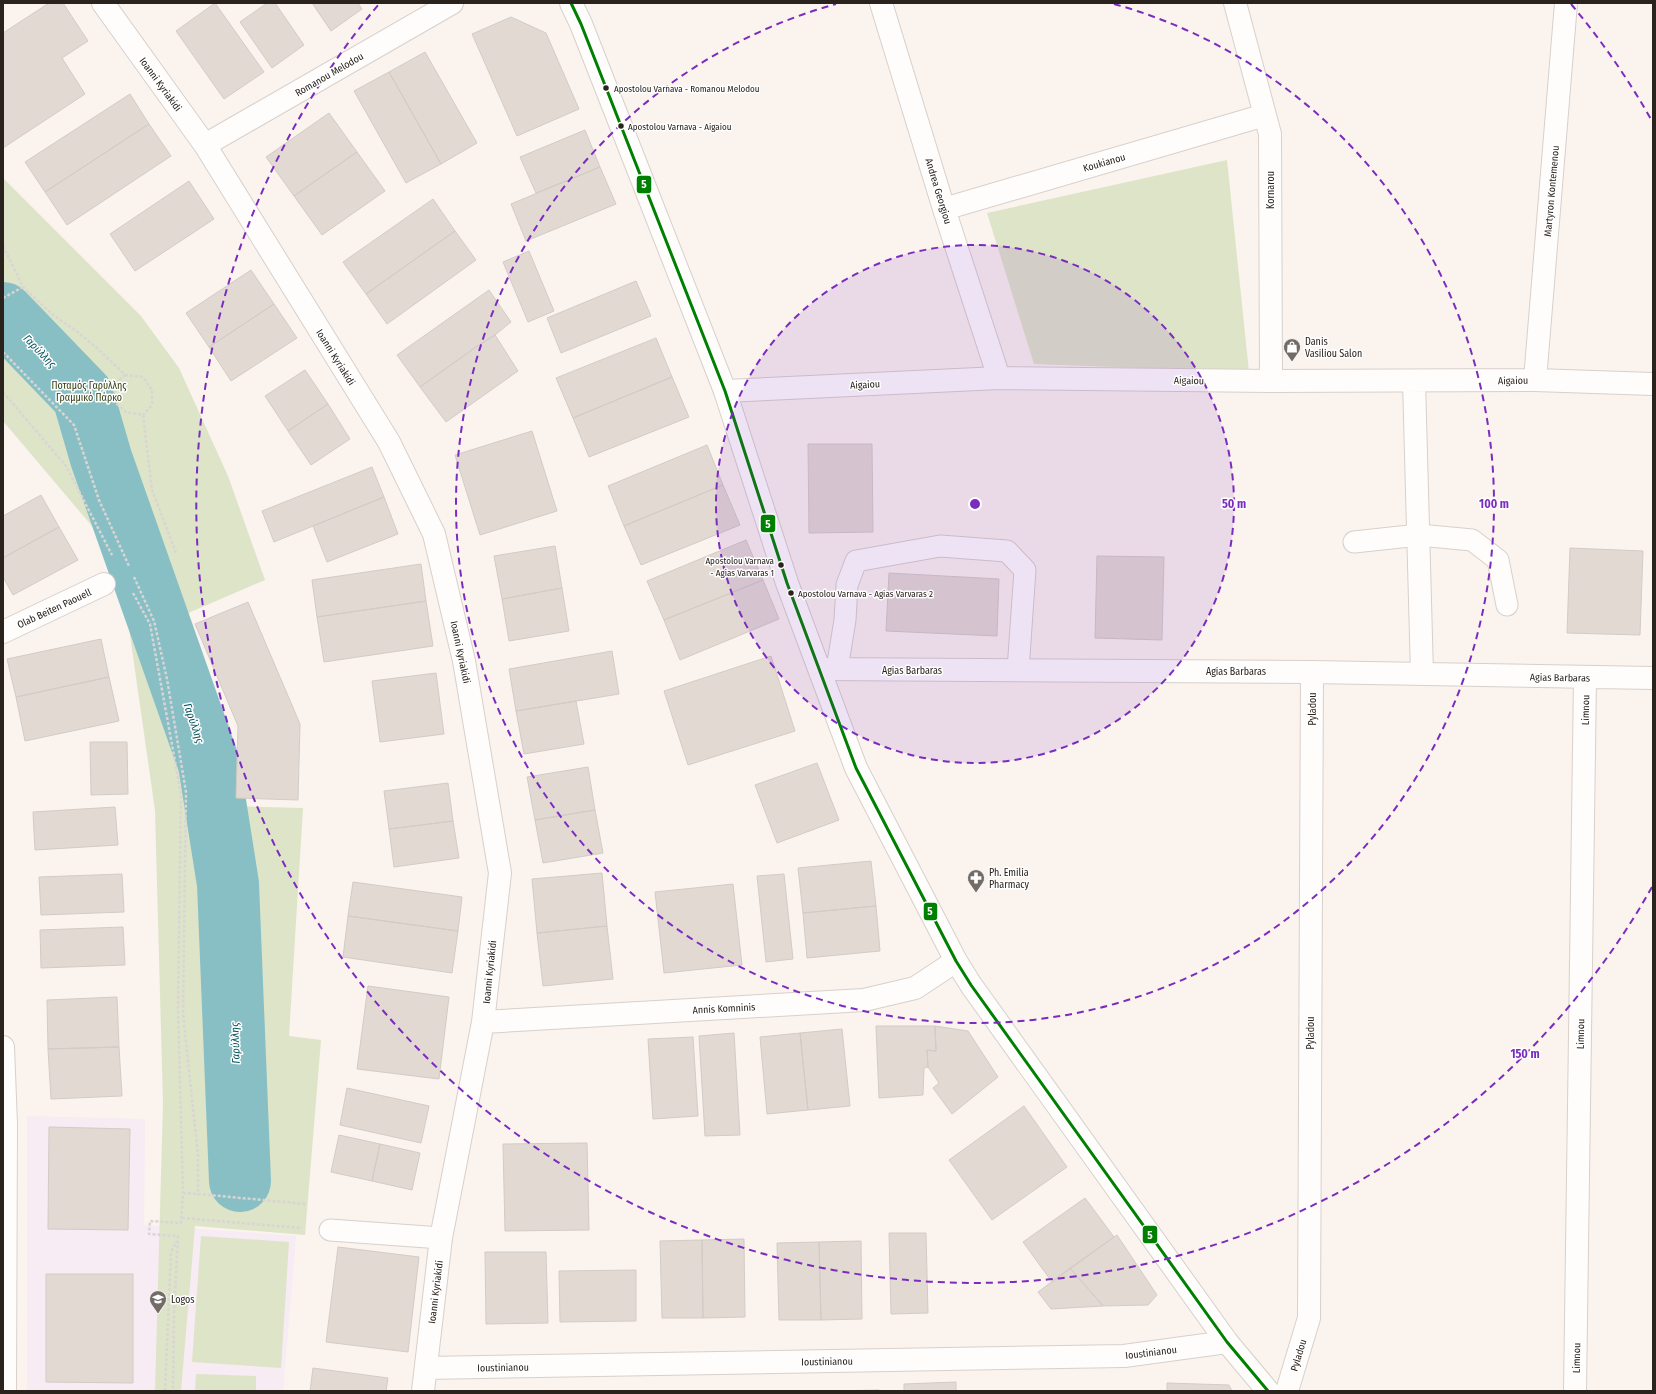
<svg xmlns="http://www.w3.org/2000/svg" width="1656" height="1394" font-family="'Fira Sans Condensed',sans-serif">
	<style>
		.education { fill: #f7ebf4 }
		.green { fill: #dee4c8 }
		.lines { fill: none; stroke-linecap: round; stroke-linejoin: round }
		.river { stroke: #88bfc5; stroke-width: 62 }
		.building { fill: #e2d9d3; stroke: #d2cbc6 }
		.lane-casing { stroke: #d7d0cb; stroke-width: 23 }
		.street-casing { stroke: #d7d0cb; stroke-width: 24 }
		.secondary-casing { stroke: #d7d0cb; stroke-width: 24 }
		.path { stroke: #d8d5d4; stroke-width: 2.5; stroke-dasharray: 3 2; stroke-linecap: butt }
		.lane { stroke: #fefdfc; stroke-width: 21 }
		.street { stroke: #fefdfc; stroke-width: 22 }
		.secondary { stroke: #fefdfc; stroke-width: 22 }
		.bus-1-casing { stroke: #fff; stroke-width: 6 }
		.bus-1 { stroke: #008000; stroke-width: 3 }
		.ring { fill: none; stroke: #7b2cbf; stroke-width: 2; stroke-dasharray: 7 5 }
		.bus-dot { fill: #29221d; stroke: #fff; stroke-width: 1.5 }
		.labels { text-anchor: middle; stroke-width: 3; stroke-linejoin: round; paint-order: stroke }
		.bus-label { font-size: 9px; fill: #29221d; stroke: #fff; text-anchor: start }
		.street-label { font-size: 10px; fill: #29221d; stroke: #fff }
		.poi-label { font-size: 10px; fill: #29221d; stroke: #fff; text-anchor: start }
		.park-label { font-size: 10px; fill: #343f13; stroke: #fff }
		.water-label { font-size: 11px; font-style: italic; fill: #055259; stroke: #fff }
		.centre { fill: #7b2cbf; stroke: #fff; stroke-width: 2 }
		.ring-label { font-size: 12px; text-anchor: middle; font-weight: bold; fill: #7b2cbf; stroke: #fff; stroke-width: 3; stroke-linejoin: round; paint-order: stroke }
		.line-badge { stroke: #fff; stroke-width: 1.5 }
		.badge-label { font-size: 11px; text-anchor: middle; font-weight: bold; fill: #fff }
	</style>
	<rect width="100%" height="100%" fill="#faf3ee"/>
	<path class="education" d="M27,1116L145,1119L144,1225L296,1236L283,1391H27Z"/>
	<path class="green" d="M1227,160L1249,372L1034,364L987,213Z
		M3,178L141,316L179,368L228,476L265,580L179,617L230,727L227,806L303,808L289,1036L321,1040L305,1235L195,1226L181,1391H155L163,1103L155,810L119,558L3,421Z
		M201,1236L289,1242L281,1368L192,1362Z
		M196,1374L256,1376V1391H195Z"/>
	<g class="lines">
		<path class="river" d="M3,313L83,396L101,458L209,764L228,884L240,1181"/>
	</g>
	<path class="building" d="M49,3H63L88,41L62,58L85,94L3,148V33Z
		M215,3L264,72L224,99L176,31Z
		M267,3H275L304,45L272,68L240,22Z
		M312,3H358L362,9L331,31Z
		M511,17L546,33L579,109L517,136L472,34Z
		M425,52L477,143L441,164L389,72Z
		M389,72L441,164L406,183L354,91Z
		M130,94L149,124L45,192L25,162Z
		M329,113L357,152L294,196L266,157Z
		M149,124L171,156L67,225L45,192Z
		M585,130L600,167L536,193L520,157Z
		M357,152L385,191L322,235L294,196Z
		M600,167L616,204L526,241L511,204Z
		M189,181L214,219L135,271L110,234Z
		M433,199L455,231L366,294L343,262Z
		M455,231L476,260L387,324L366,294Z
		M529,251L554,311L528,322L503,262Z
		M251,270L274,304L209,347L186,313Z
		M636,281L651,316L561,353L547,318Z
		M489,290L511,322L495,335L476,347L420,387L397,355Z
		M274,304L297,338L231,381L209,347Z
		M495,335L518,371L446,422L420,387L476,347Z
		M656,338L672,377L573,418L556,378Z
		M305,370L328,404L288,431L265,396Z
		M672,377L689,417L589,457L573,418Z
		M328,404L350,439L311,465L288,431Z
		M532,431L557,511L480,535L455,455Z
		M808,444H872L873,532L809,533Z
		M707,445L723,485L624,526L608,486Z
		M372,467L384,497L274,542L262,511Z
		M723,485L740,525L641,565L624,526Z
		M41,495L59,527L3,558V516Z
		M384,497L398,534L327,562L313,526Z
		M59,527L78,560L13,595L3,577V558Z
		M746,540L763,580L664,620L647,581Z
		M555,546L562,588L502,599L494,556Z
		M1570,548L1643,551L1640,635L1567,633Z
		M1097,556L1164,557L1162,640L1095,638Z
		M421,564L426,601L317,617L312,580Z
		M889,573L999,579L997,636L886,631Z
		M763,580L779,619L680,660L664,620Z
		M562,588L569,631L509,641L502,599Z
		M426,601L433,646L324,662L317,617Z
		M248,602L300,724L298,800L236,798L238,726L195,624Z
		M101,639L109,677L16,697L7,659Z
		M612,651L619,694L516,711L509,669Z
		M771,656L795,731L688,765L664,691Z
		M436,673L444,734L380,742L372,681Z
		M109,677L119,721L25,741L16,697Z
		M576,701L584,744L524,754L516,711Z
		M90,742H127L128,794L91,795Z
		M817,763L839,820L777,843L755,785Z
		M588,767L595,810L535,820L527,777Z
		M448,783L453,821L389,829L384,791Z
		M115,807L118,845L35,850L33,812Z
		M595,810L603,853L543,863L535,820Z
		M453,821L459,858L394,867L389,829Z
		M871,861L876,906L803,913L798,868Z
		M602,873L607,926L537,933L532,879Z
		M122,874L124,912L41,915L39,877Z
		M784,874L793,959L766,962L757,876Z
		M353,882L462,897L458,931L348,916Z
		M733,884L742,965L664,973L655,892Z
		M876,906L880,951L807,958L803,913Z
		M348,916L458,931L452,973L343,957Z
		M607,926L613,979L543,986L537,933Z
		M123,927L125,965L41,968L40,930Z
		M368,986L449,997L439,1079L357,1069Z
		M117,997L119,1047L48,1049L47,1000Z
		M876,1026H935L936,1051L927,1050L928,1067L924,1068L923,1095L879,1098Z
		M935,1026L968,1031L998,1077L952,1114L933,1088L939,1083L928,1067L927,1050L936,1051Z
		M842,1029L850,1106L808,1110L800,1033Z
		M734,1033L740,1135L705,1136L699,1036Z
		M800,1033L808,1110L767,1114L760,1037Z
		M693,1037L698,1116L653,1119L648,1039Z
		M119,1047L122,1096L51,1099L48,1049Z
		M347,1088L429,1106L421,1143L340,1125Z
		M1024,1106L1067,1167L992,1220L949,1160Z
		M49,1127L130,1129L128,1230L48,1229Z
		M339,1135L380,1144L372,1181L331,1172Z
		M587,1143L589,1230L505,1231L503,1144Z
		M380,1144L420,1153L412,1190L372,1181Z
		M1085,1198L1114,1237L1052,1282L1023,1242Z
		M889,1233H926L928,1313L891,1314Z
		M1117,1235L1157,1295L1148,1305L1103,1306L1070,1268Z
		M744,1239L745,1317L703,1318L702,1240Z
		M702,1240L703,1318H662L660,1241Z
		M861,1241L862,1319L821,1320L819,1242Z
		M819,1242L821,1320H779L777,1243Z
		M338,1247L419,1257L408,1352L326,1342Z
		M485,1252H546L548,1323L486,1324Z
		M1070,1268L1103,1306L1051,1309L1038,1292Z
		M636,1270V1321L560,1322L559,1271Z
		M46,1274H133V1383L46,1382Z
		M313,1368L388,1378L386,1391H310Z
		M956,1382V1391H904V1384Z
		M1167,1383L1229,1385L1232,1391H1167Z
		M879,1390V1391H833Z"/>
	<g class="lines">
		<g class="lane-casing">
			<path id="lane" d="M1354,542L1419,535L1472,540L1498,560L1507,605
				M837,669L845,620L847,585L856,561L940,546L1007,551L1025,570L1018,670
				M330,1230L441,1238"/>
		</g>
		<g class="street-casing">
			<path id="street" d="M103,3L205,145L389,442L434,534L464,661L500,873L483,1022L441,1238L423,1391
				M881,3L944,209L999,378
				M1235,3L1270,134L1271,381
				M205,145L452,3
				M944,209L1265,115
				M1535,380L1566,3
				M1414,381L1422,674
				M725,391L999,378L1271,381L1535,380L1653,384
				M3,632L104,584
				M820,669L1312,672L1653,678
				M483,1022L864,1000L915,988L956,961
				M3,1047L6,1124L5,1391
				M427,1368L1124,1356L1227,1342
				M1287,1391L1309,1318L1312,672
				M1575,1391L1585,678"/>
		</g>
		<g class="secondary-casing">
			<path id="secondary" d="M571,3L581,24L725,391L787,583L856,768L956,961L971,985L1227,1342L1268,1391"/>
		</g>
		<path class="path" d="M3,246L23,287L53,315L75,330L98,349L125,375L114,384L115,402L126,412L143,415L152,490L176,553
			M3,298L23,287
			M3,352L74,425L99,500L129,566
			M125,375L143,377L152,390V405L143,415
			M3,392L66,466L112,555
			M134,577L154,621L167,679L186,792L183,1014L198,1155V1194L306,1204
			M133,593L150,624L181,794L178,1010L183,1193L181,1223L150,1221L149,1234L178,1236L174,1313L173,1391
			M183,1193L198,1194
			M182,1218L302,1228
			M165,1391L171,1252L177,1241"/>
		<use href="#lane" class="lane"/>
		<use href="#street" class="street"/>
		<use href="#secondary" class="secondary"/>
		<g class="bus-1-casing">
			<path id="bus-1" d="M571,3L581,24L725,391L787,583L856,768L956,961L971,985L1227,1342L1268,1391"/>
		</g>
		<use href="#bus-1" class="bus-1"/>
	</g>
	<circle cx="975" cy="504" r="259" fill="#7b2cbf" fill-opacity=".12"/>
	<g class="ring">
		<circle cx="975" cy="504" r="259"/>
		<path d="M1114 4A519 519 0 1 1 836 4"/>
		<path d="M1652 887A778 778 0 1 1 379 4M1571 4A778 778 0 0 1 1652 121"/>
	</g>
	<defs>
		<g id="shop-pin" transform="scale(0.9)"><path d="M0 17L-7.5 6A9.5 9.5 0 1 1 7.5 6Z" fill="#726b66" stroke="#fff"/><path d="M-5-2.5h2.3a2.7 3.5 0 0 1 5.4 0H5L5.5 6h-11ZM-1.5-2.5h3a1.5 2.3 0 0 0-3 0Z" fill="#fff"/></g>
		<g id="pharmacy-pin" transform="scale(0.9)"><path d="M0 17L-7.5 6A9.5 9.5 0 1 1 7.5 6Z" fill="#726b66" stroke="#fff"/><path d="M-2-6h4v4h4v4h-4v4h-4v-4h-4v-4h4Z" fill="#fff"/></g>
		<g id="school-pin" transform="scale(0.9)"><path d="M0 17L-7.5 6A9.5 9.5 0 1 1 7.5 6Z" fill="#726b66" stroke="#fff"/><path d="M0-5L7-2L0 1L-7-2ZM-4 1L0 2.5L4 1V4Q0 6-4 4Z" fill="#fff"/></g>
	</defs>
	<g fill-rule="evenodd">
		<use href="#shop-pin" x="1292" y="347"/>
		<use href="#pharmacy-pin" x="976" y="878"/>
		<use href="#school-pin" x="158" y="1299"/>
	</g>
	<g class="bus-dot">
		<circle cx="606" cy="88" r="3.5"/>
		<circle cx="621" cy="126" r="3.5"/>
		<circle cx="781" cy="565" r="3.5"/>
		<circle cx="791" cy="593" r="3.5"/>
	</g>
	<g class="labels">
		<g class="bus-label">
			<text x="614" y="92">Apostolou Varnava - Romanou Melodou</text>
			<text x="628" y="130">Apostolou Varnava - Aigaiou</text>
			<text x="774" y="564" text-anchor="end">Apostolou Varnava<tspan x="774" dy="12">- Agias Varvaras 1</tspan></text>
			<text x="798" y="597">Apostolou Varnava - Agias Varvaras 2</text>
		</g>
		<g class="street-label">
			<text transform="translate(329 74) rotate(-30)" y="4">Romanou Melodou</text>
			<text transform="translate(161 84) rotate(54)" y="4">Ioanni Kyriakidi</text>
			<text transform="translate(1104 162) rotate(-16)" y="4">Koukianou</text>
			<text transform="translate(1270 190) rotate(-90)" y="4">Kornarou</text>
			<text transform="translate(939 191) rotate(73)" y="4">Andrea Georgiou</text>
			<text transform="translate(1551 191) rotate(-85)" y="4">Martyron Kontemenou</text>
			<text transform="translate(336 357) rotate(58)" y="4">Ioanni Kyriakidi</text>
			<text transform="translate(1189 380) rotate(1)" y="4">Aigaiou</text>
			<text transform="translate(1513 380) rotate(-1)" y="4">Aigaiou</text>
			<text transform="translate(865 384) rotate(-3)" y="4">Aigaiou</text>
			<text transform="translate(54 608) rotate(-25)" y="4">Olab Beiten Paouell</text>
			<text transform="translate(461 652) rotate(78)" y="4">Ioanni Kyriakidi</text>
			<text x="912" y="674">Agias Barbaras</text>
			<text x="1236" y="675">Agias Barbaras</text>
			<text transform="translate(1560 677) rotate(1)" y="4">Agias Barbaras</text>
			<text transform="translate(1312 709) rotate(-90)" y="4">Pyladou</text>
			<text transform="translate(1585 710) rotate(-89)" y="4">Limnou</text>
			<text transform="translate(489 972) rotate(-84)" y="4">Ioanni Kyriakidi</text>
			<text transform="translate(724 1008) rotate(-3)" y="4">Annis Komninis</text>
			<text transform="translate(1310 1033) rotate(-90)" y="4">Pyladou</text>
			<text transform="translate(1580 1034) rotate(-89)" y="4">Limnou</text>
			<text transform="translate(435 1292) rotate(-83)" y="4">Ioanni Kyriakidi</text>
			<text transform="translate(1151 1352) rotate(-7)" y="4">Ioustinianou</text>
			<text transform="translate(1298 1355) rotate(-73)" y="4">Pyladou</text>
			<text transform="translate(1576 1358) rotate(-89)" y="4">Limnou</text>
			<text transform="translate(827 1361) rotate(-1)" y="4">Ioustinianou</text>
			<text transform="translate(503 1367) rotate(-1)" y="4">Ioustinianou</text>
		</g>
		<g class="poi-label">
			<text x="1305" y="345">Danis<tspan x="1305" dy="12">Vasiliou Salon</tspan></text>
			<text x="989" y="876">Ph. Emilia<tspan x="989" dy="12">Pharmacy</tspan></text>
			<text x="171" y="1303">Logos</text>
		</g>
		<g class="park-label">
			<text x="89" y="389">Ποταμός Γαρύλλης<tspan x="89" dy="12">Γραμμικό Πάρκο</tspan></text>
		</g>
		<g class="water-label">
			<text transform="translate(40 351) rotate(46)" y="4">Γαρύλλης</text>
			<text transform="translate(194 723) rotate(71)" y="4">Γαρύλλης</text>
			<text transform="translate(235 1043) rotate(-92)" y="4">Γαρύλλης</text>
		</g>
	</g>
	<circle cx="975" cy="504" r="6" class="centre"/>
	<g class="ring-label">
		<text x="1234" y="508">50 m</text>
		<text x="1494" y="508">100 m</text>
		<text x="1525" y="1058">150 m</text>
	</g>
	<g class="line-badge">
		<rect x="636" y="175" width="16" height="19" rx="4" fill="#008000"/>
		<rect x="760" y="514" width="16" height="19" rx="4" fill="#008000"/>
		<rect x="923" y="902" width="15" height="19" rx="4" fill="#008000"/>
		<rect x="1142" y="1225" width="16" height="19" rx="4" fill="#008000"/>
	</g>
	<g class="badge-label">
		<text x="644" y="188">5</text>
		<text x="768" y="528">5</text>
		<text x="930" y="915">5</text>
		<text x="1150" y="1239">5</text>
	</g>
	<rect width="1656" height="1394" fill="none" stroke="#29221d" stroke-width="8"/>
</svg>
